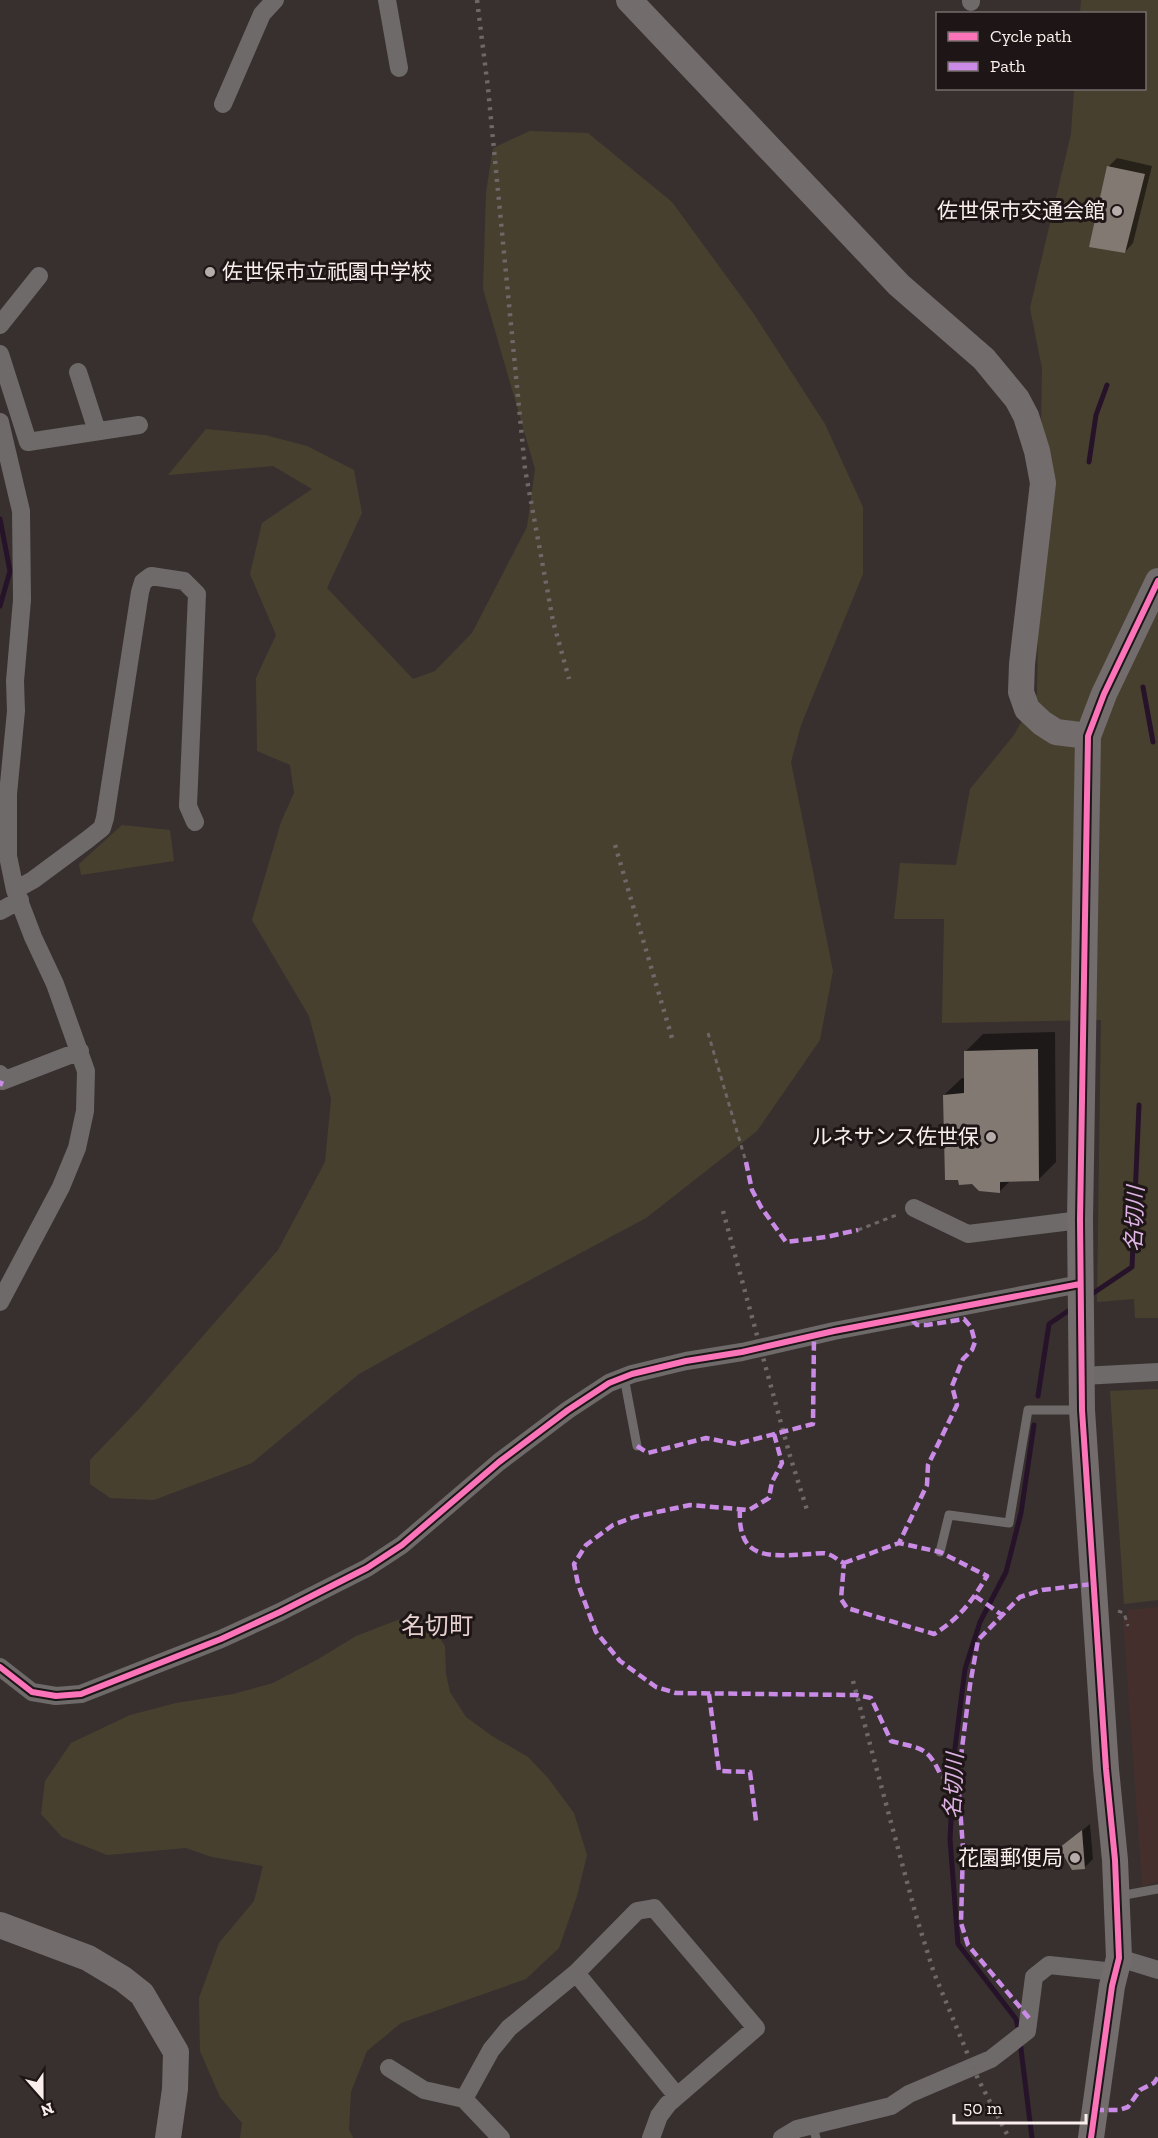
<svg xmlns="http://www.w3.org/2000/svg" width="1158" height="2138" font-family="'Zilla Slab','Noto Sans JP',serif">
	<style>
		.built { fill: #442f2d }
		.green { fill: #48402f }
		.shadow { fill: #0007 }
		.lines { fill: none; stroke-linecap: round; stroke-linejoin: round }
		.stream { stroke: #271329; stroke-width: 5 }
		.building { fill: #837973 }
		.path { stroke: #6d6767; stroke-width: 3; stroke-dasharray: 4.5 4.5; stroke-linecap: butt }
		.lane { stroke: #6e6a6a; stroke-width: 9 }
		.street { stroke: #6e6a6a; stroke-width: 18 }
		.secondary { stroke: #726c6c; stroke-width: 26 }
		.rail { stroke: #6e6868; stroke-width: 4.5; stroke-dasharray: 3 6; stroke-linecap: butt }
		.quiet { stroke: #ca8be6; stroke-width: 4.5; stroke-dasharray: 9 4.5; stroke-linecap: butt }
		.cycleway-casing { stroke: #1e1616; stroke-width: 10 }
		.cycleway { stroke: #fb73b8; stroke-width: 6 }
		.poi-dot { fill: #b6acaa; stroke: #1e1616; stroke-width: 2 }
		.labels { text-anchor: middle; stroke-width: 6; stroke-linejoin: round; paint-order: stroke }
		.poi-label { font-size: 21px; fill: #faefed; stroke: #1e1616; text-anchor: end }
		.water-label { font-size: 22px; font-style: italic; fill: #deb2e4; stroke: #1e1616 }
		.quarter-label { font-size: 24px; fill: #e6d1cf; stroke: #1e1616 }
	</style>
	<rect width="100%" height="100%" fill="#38302e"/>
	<path class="built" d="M1158,1607V1882L1142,1886L1123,1618L1128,1616L1127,1610Z"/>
	<path class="green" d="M1081,0H1158V1318H1135L1134,1299L1097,1302L1101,1020L942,1023L944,919H894L900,863L956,865L970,789L1014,735L1037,694L1042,368L1030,308L1071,134L1074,89L1144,88V14L1080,13Z
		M530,131L588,133L672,202L754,314L825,424L863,507V574L801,725L791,762L833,971L820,1040L757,1131L646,1218L472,1311L359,1374L252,1463L154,1500L110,1498L90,1484V1460L140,1408L278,1250L325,1162L331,1099L309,1016L252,920L281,822L294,793L290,765L257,751L256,678L276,635L250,574L262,523L312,489L273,466L168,475L206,429L265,435L307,446L354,470L362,513L327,588L413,679L435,671L472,633L527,527L535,469L483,289L486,193L493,148Z
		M122,825L170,830L174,861L81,875L79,864Z
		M1158,1389V1600L1124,1604L1110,1391Z
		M403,1618L430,1624L445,1646L446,1674L450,1692L466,1717L492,1736L528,1757L548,1778L574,1813L587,1855L577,1896L559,1948L526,1979L401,2023L367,2051L351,2092L349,2130L353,2138H240L242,2123L220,2097L200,2051L199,1998L219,1943L254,1901L263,1866L212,1857L186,1848L107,1855L62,1837L41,1814L45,1781L71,1743L130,1715L176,1703L233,1694L273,1683L320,1658L356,1636Z"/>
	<path class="shadow" d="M1117,158L1152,166L1133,243L1125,252L1109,166Z
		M1055,1032L1056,1162L1039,1179L1011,1180L1000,1191L944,1095L962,1078H966L965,1052L983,1034Z
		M1090,1824L1093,1859L1084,1868L1061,1848Z"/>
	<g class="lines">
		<path class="stream" d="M1089,462L1096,415L1107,385
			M0,519L10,571L0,606
			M1143,687L1153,742
			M1089,1296L1132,1267L1139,1105
			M1038,1396L1049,1324L1074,1307
			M1019,2032L1016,2019L958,1944L950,1839L955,1748L965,1669L980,1622L1006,1572L1021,1513L1034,1425
			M1020,2041L1032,2138"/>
	</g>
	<path class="building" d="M1107,166L1145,174L1125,253L1089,247Z
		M1038,1049L1039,1181L1000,1182V1193L979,1191L972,1184L959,1185L958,1180H945L943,1095L964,1093V1051Z
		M1082,1830L1085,1869L1072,1870L1059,1848Z"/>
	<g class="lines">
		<path class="path" d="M708,1033L746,1162
			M858,1230L899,1214
			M1118,1611L1124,1613L1128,1626"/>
		<path class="lane" d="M624,1377L637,1446
			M940,1552L949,1515L1009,1523L1028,1410H1079
			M1119,1896L1158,1889
			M813,2126L816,2138"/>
		<path class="street" d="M387,0L399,68
			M971,2V0
			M223,104L262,14L275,0
			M0,325L39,276
			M0,354L28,442L139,425
			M78,372L97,431
			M0,422L21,511L22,600L15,681L16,711L8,794V856L15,890L33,937L55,984L86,1071L85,1111L77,1148L61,1187L0,1302
			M15,890L33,880L87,840L102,828L105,818L140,592L143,582L151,576L184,581L197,594L188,806L195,822
			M0,911L20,900
			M0,1074L2,1081L80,1051
			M914,1208L968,1234L1080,1220
			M1082,1376L1158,1372
			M0,1667L32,1692L56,1696L81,1694L221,1639L280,1612L367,1568L402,1545L499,1462L568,1410L609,1383L632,1374L686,1361L742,1352L834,1331L1080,1284
			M1119,1958L1158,1970
			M576,1973L677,2096
			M389,2068L424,2090L464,2099L501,2138
			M464,2099L491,2050L509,2028L576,1973L637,1911L654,1908L756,2028L668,2104L659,2116L651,2138
			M782,2138L797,2129L891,2106L909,2094L991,2059L1027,2031L1034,1977L1049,1965L1115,1972"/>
		<path class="secondary" d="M629,0L899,285L984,359L1017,399L1026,416L1037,451L1043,483L1022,664L1021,692L1027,709L1042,723L1056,732L1088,736
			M0,1925L88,1958L123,1979L142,1994L176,2052L175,2089L168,2138
			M1091,2138L1112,1986L1119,1958L1115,1860L1106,1769L1082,1410L1080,1220L1088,736L1104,694L1158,581"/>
		<path class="rail" d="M477,0L488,88L525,469L553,621L569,679
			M615,845L672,1038
			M723,1211L790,1456L808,1513
			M853,1681L917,1919L934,1973L978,2079L1009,2138"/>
		<path class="quiet" d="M0,1086L2,1081
			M746,1162L752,1190L761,1207L786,1242L826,1237L858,1230
			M774,1434L782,1463L772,1482L769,1498L749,1510L690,1505L634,1517L613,1525L586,1545L574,1564L578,1584L596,1632L620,1661L656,1687L676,1693L856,1695L871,1698L891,1741C921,1749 928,1746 941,1776L958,1780
			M637,1446L648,1453L706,1438L736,1444L813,1424L814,1336
			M740,1509C737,1562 771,1556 810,1554C815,1554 823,1552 828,1554C834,1556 839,1561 844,1563L841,1599L847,1608L934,1634C959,1619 973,1600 987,1576L940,1552L899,1543
			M844,1563L899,1543L927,1485L928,1465L957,1405L952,1386L963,1359L972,1350L975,1342L971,1327L964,1319L927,1325H917L909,1317
			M975,1596L1002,1615
			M709,1694L719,1771L750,1772L756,1821
			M1029,2018L968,1945L961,1923L963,1848L958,1780L970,1685L978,1640L1020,1597L1042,1590L1093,1584
			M1095,2110H1119L1128,2107L1140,2090L1154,2083L1158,2077"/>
		<g class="cycleway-casing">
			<path id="cycleway" d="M0,1667L32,1692L56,1696L81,1694L221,1639L280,1612L367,1568L402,1545L499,1462L568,1410L609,1383L632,1374L686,1361L742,1352L834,1331L1080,1284
				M1091,2138L1112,1986L1119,1958L1115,1860L1106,1769L1082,1410L1080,1220L1088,736L1104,694L1158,581"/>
		</g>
		<use href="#cycleway" class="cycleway"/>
	</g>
	<g class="poi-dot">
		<circle cx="1117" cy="211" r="6"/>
		<circle cx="210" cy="272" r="6"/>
		<circle cx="991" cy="1137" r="6"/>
		<circle cx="1075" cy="1858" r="6"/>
	</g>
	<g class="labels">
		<g class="poi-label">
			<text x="1105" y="218">佐世保市交通会館</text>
			<text x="222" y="279" text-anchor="start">佐世保市立祇園中学校</text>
			<text x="979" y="1144">ルネサンス佐世保</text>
			<text x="1063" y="1865">花園郵便局</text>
		</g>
		<g class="water-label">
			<text transform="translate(1134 1219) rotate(-88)" y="8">名切川</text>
			<text transform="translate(953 1786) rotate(-87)" y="8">名切川</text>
		</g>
		<g class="quarter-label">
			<text x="437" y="1634">名切町</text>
		</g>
	</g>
	<rect x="936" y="12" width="210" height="78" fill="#1e1616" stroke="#766d6c" stroke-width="1.5"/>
	<rect x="948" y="32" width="30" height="9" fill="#fb73b8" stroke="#766d6c" stroke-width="1.5"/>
	<text x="990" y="42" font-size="18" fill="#faefed">Cycle path</text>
	<rect x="948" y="62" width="30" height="9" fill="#ca8be6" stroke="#766d6c" stroke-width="1.5"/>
	<text x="990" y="72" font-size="18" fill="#faefed">Path</text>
	<g transform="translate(42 2096) rotate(159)" stroke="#1e1616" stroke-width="4.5" paint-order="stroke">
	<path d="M0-4.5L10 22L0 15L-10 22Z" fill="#faefed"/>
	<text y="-9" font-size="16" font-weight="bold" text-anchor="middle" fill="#faefed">N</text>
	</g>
	<path d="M954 2114v9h132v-9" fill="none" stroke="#faefed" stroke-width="3"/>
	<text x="963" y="2114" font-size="18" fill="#faefed" stroke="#1e1616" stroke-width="4.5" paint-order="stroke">50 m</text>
</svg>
